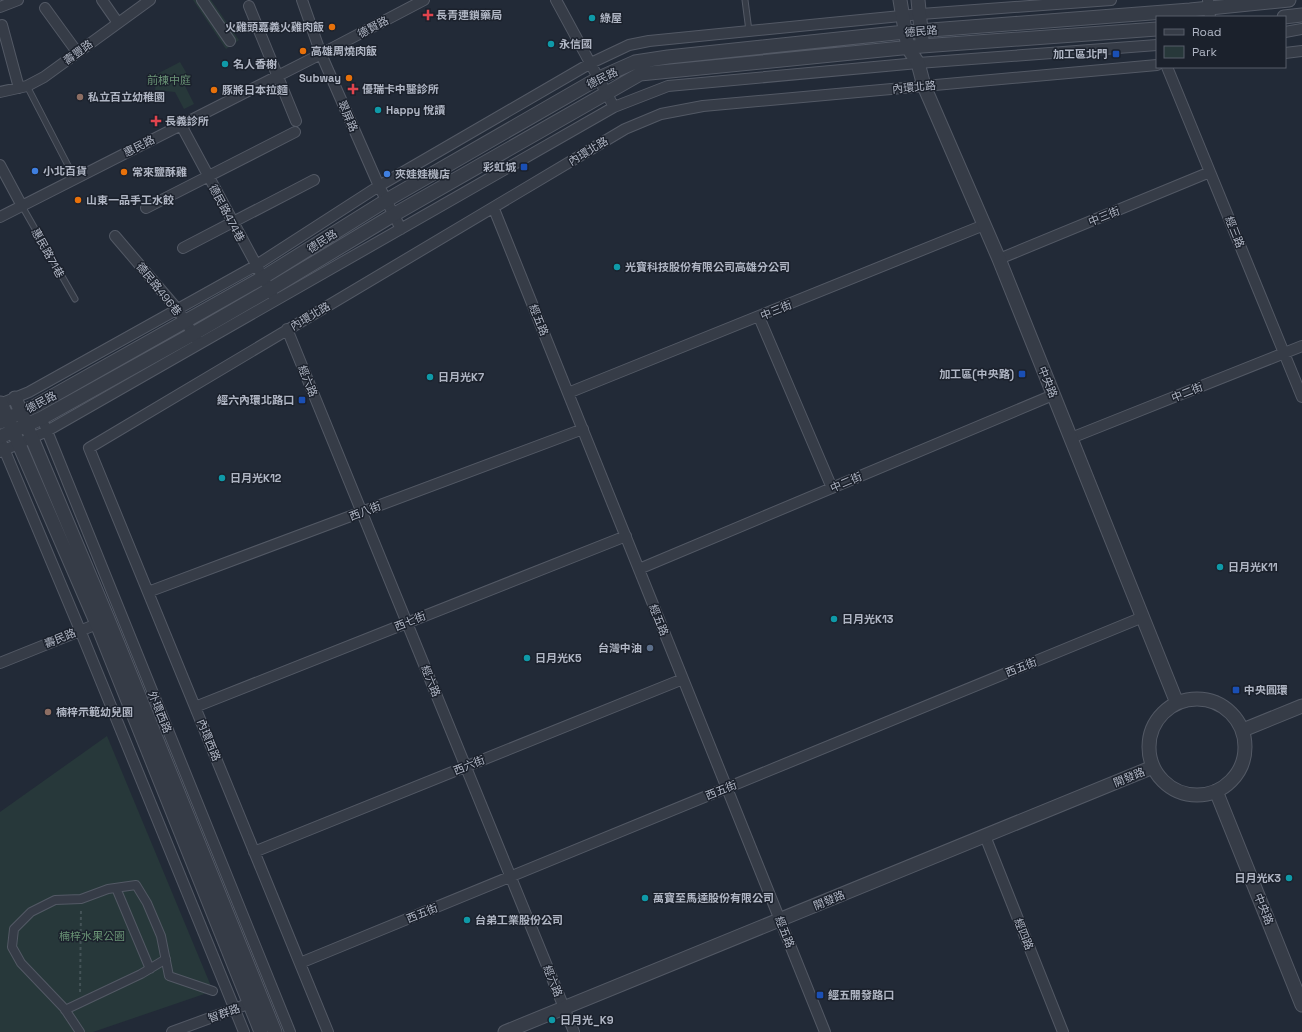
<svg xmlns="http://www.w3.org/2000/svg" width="1302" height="1032" font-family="'Space Grotesk','Noto Sans TC',sans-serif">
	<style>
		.green { fill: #27383a }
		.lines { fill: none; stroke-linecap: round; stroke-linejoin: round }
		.service-casing { stroke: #535965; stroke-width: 7 }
		.pedestrian-casing { stroke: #535965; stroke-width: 10 }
		.minor-casing { stroke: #535965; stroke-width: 12 }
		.tertiary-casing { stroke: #535965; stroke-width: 15 }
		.path { stroke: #445357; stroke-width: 2; stroke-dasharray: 3 3; stroke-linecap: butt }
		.service { stroke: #363c47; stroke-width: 5 }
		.pedestrian { stroke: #363c47; stroke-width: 8 }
		.minor { stroke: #363c47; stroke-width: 10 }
		.tertiary { stroke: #363c47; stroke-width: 13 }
		.health-dot { fill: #e0444e; stroke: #1b212c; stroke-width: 1.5 }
		.culture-dot { fill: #0f9aa8; stroke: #1b212c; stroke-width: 1.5 }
		.food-dot { fill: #e8710a; stroke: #1b212c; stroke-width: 1.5 }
		.transit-dot { fill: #1a4fb4; stroke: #1b212c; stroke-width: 1.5 }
		.education-dot { fill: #8d6e63; stroke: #1b212c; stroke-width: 1.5 }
		.shop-dot { fill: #3f7fe0; stroke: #1b212c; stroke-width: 1.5 }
		.service-dot { fill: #5c6f8a; stroke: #1b212c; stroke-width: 1.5 }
		.labels { text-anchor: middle; stroke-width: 3; stroke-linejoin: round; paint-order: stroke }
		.poi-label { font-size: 11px; font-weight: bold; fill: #b0b6c4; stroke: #1b212c; text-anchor: start }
		.street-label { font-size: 11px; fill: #b0b6c4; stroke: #1b212c }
		.park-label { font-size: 11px; fill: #699375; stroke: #1b212c }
	</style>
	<rect width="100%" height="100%" fill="#222a37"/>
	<path class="green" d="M193,0H211L239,40L226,49Z
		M180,62L187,74L181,78L194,104L184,109L175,92L155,90L157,74Z
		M107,736L213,991L93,1032H0V812Z"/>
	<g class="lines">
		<g class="service-casing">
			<path id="service" d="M745,0L749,31
				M27,86L75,179
				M22,206L75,299"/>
		</g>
		<g class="pedestrian-casing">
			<path id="pedestrian" d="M116,888L150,969
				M65,1010L141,974L166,959
				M80,1032L64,1008L21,963L12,947L14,929L31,912L55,900L81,899L108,889L136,885L147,903L161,936L169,976L213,991"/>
		</g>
		<g class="minor-casing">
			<path id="minor" d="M102,0L118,23
				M202,0L230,41
				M302,0L321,54L379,186L401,229
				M556,0L614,107
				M1208,0L1210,17
				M249,6L296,121
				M0,7L18,0
				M45,8L77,52
				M2,25L19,88
				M1285,32L1302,29
				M1285,53L1302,51
				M1167,67L1302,397
				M0,92L27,86L44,77L150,0
				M181,125L273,296
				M0,165L22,206
				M146,208L295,132
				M494,209L825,1032
				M0,217L321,54L424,0
				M115,236L178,310L197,340
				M183,248L314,180
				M999,259L1210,172
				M759,317L832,488
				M287,329L574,1032
				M568,393L984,225
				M0,404L29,392L255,266L379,186L591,63L629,45L649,41L921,14L1111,0
				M45,426L290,1032
				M1071,438L1302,346
				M2,444L80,630L244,1032
				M0,452L47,431L614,107L668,86L918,63L1157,45
				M639,569L1053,395
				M148,592L583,429
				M0,663L102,622
				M195,707L626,536
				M985,836L1063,1032
				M254,852L683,679
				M300,963L1143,617
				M172,1032L256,1001
				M328,1032L89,448L625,129L661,114L703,106L1157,65"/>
		</g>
		<g class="tertiary-casing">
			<path id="tertiary" d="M900,0L908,48L918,63L924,86L999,259L1177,703
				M918,0L922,40
				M1284,17L1302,15
				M15,398L108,619L275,1032
				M1,403L97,624L261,1032
				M0,422L35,406L262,278L387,200L599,78L635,62L668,57L905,32L1190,10L1289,0
				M0,437L42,418L193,334L269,290L395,214L640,74L922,46L1157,29
				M1149 747a48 48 0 1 1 96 0a48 48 0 1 1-96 0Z
				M1243,730L1302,706
				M1216,791L1302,1005
				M505,1032L1153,767"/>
		</g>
		<path class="path" d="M80,992L81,909"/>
		<use href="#service" class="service"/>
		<use href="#pedestrian" class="pedestrian"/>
		<use href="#minor" class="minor"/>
		<use href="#tertiary" class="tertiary"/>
	</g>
	<g class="health-dot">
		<path d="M426 9h4v4h4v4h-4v4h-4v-4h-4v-4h4z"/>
		<path d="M351 83h4v4h4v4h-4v4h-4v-4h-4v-4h4z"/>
		<path d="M154 115h4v4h4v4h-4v4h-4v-4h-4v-4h4z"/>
	</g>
	<g class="culture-dot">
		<circle cx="592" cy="18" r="4"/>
		<circle cx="551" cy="44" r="4"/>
		<circle cx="225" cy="64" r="4"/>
		<circle cx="378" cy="110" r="4"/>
		<circle cx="617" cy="267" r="4"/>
		<circle cx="430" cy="377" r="4"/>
		<circle cx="222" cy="478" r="4"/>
		<circle cx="1220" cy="567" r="4"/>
		<circle cx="834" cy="619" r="4"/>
		<circle cx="527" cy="658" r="4"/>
		<circle cx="1289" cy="878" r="4"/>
		<circle cx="645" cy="898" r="4"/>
		<circle cx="467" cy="920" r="4"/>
		<circle cx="552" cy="1020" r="4"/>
	</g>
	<g class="food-dot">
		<circle cx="332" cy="27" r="4"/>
		<circle cx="303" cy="51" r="4"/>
		<circle cx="349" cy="78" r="4"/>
		<circle cx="214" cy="90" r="4"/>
		<circle cx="124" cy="172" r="4"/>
		<circle cx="78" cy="200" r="4"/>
	</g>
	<g class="transit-dot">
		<rect x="1112" y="50" width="8" height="8" rx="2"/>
		<rect x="520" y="163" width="8" height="8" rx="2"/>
		<rect x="1018" y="370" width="8" height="8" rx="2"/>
		<rect x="298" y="396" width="8" height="8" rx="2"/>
		<rect x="1232" y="686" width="8" height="8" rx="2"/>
		<rect x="816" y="991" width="8" height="8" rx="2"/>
	</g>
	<g class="education-dot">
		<circle cx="80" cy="97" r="4"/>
		<circle cx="48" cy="712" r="4"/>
	</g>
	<g class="shop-dot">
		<circle cx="35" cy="171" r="4"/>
		<circle cx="387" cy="174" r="4"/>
	</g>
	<circle class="service-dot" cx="650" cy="648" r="4"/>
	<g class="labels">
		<g class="poi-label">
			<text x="436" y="19">長青連鎖藥局</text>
			<text x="600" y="22">綠屋</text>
			<text x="324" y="31" text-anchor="end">火雞頭嘉義火雞肉飯</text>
			<text x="559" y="48">永信國</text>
			<text x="311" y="55">高雄周燒肉飯</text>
			<text x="1108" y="58" text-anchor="end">加工區北門</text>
			<text x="233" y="68">名人香榭</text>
			<text x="341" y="82" text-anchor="end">Subway</text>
			<text x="362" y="93">優瑞卡中醫診所</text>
			<text x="222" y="94">豚將日本拉麵</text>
			<text x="88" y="101">私立百立幼稚園</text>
			<text x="386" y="114">Happy 悅讀</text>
			<text x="165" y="125">長義診所</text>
			<text x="516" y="171" text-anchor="end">彩虹城</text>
			<text x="43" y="175">小北百貨</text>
			<text x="132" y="176">常來鹽酥雞</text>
			<text x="395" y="178">夾娃娃機店</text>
			<text x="86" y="204">山東一品手工水餃</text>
			<text x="625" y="271">光寶科技股份有限公司高雄分公司</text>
			<text x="1014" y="378" text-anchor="end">加工區(中央路)</text>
			<text x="438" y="381">日月光K7</text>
			<text x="294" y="404" text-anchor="end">經六內環北路口</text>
			<text x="230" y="482">日月光K12</text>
			<text x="1228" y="571">日月光K11</text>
			<text x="842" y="623">日月光K13</text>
			<text x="642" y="652" text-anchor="end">台灣中油</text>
			<text x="535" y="662">日月光K5</text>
			<text x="1244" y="694">中央圓環</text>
			<text x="56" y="716">楠梓示範幼兒園</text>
			<text x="1281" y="882" text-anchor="end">日月光K3</text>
			<text x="653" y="902">萬寶至馬達股份有限公司</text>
			<text x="475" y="924">台弟工業股份公司</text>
			<text x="828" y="999">經五開發路口</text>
			<text x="560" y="1024">日月光_K9</text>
		</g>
		<g class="street-label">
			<text transform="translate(373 27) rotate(-28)" y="4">德賢路</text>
			<text transform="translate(921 31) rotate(-4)" y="4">德民路</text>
			<text transform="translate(78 52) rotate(-36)" y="4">壽豐路</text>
			<text transform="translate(602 78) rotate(-26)" y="4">德民路</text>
			<text transform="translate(914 87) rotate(-5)" y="4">內環北路</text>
			<text transform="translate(348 116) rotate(66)" y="4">翠屏路</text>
			<text transform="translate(139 146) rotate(-27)" y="4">惠民路</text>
			<text transform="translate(588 151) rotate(-31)" y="4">內環北路</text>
			<text transform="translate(227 213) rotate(62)" y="4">德民路474巷</text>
			<text transform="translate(1104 216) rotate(-22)" y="4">中三街</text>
			<text transform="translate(1235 232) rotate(68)" y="4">經三路</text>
			<text transform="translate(322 241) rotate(-32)" y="4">德民路</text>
			<text transform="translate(48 253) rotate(61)" y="4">惠民路71巷</text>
			<text transform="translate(159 289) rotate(51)" y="4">德民路496巷</text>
			<text transform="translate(776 310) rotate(-22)" y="4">中三街</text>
			<text transform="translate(310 316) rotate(-30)" y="4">內環北路</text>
			<text transform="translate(539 320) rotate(68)" y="4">經五路</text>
			<text transform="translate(308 381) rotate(68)" y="4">經六路</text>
			<text transform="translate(1048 382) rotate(68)" y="4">中央路</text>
			<text transform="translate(1187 392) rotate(-22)" y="4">中二街</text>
			<text transform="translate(41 402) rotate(-28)" y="4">德民路</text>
			<text transform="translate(846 482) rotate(-23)" y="4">中二街</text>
			<text transform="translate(365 511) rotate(-21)" y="4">西八街</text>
			<text transform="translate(659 620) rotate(68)" y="4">經五路</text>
			<text transform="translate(410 621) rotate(-22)" y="4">西七街</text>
			<text transform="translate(60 638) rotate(-22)" y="4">壽民路</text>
			<text transform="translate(1021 667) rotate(-22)" y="4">西五街</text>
			<text transform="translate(431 681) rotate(68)" y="4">經六路</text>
			<text transform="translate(160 712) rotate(68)" y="4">外環西路</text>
			<text transform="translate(209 740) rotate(68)" y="4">內環西路</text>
			<text transform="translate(469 765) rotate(-22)" y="4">西六街</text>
			<text transform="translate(1129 777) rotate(-22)" y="4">開發路</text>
			<text transform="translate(721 790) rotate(-22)" y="4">西五街</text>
			<text transform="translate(829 900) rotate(-22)" y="4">開發路</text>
			<text transform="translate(1264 909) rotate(68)" y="4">中央路</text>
			<text transform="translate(422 913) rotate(-22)" y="4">西五街</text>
			<text transform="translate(785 932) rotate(68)" y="4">經五路</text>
			<text transform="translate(1024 934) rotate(68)" y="4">經四路</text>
			<text transform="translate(553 981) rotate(68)" y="4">經六路</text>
			<text transform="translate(224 1013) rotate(-20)" y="4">智群路</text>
		</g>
		<g class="park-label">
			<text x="169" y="84">前棟中庭</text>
			<text x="92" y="940">楠梓水果公園</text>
		</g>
	</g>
	<rect x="1156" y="16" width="130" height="52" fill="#1b212c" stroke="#575d69"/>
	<rect x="1164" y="29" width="20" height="6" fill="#363c47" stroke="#575d69"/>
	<text x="1192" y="36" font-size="12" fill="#b0b6c4">Road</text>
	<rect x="1164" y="46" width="20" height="12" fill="#27383a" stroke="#575d69"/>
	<text x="1192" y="56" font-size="12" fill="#b0b6c4">Park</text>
</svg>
